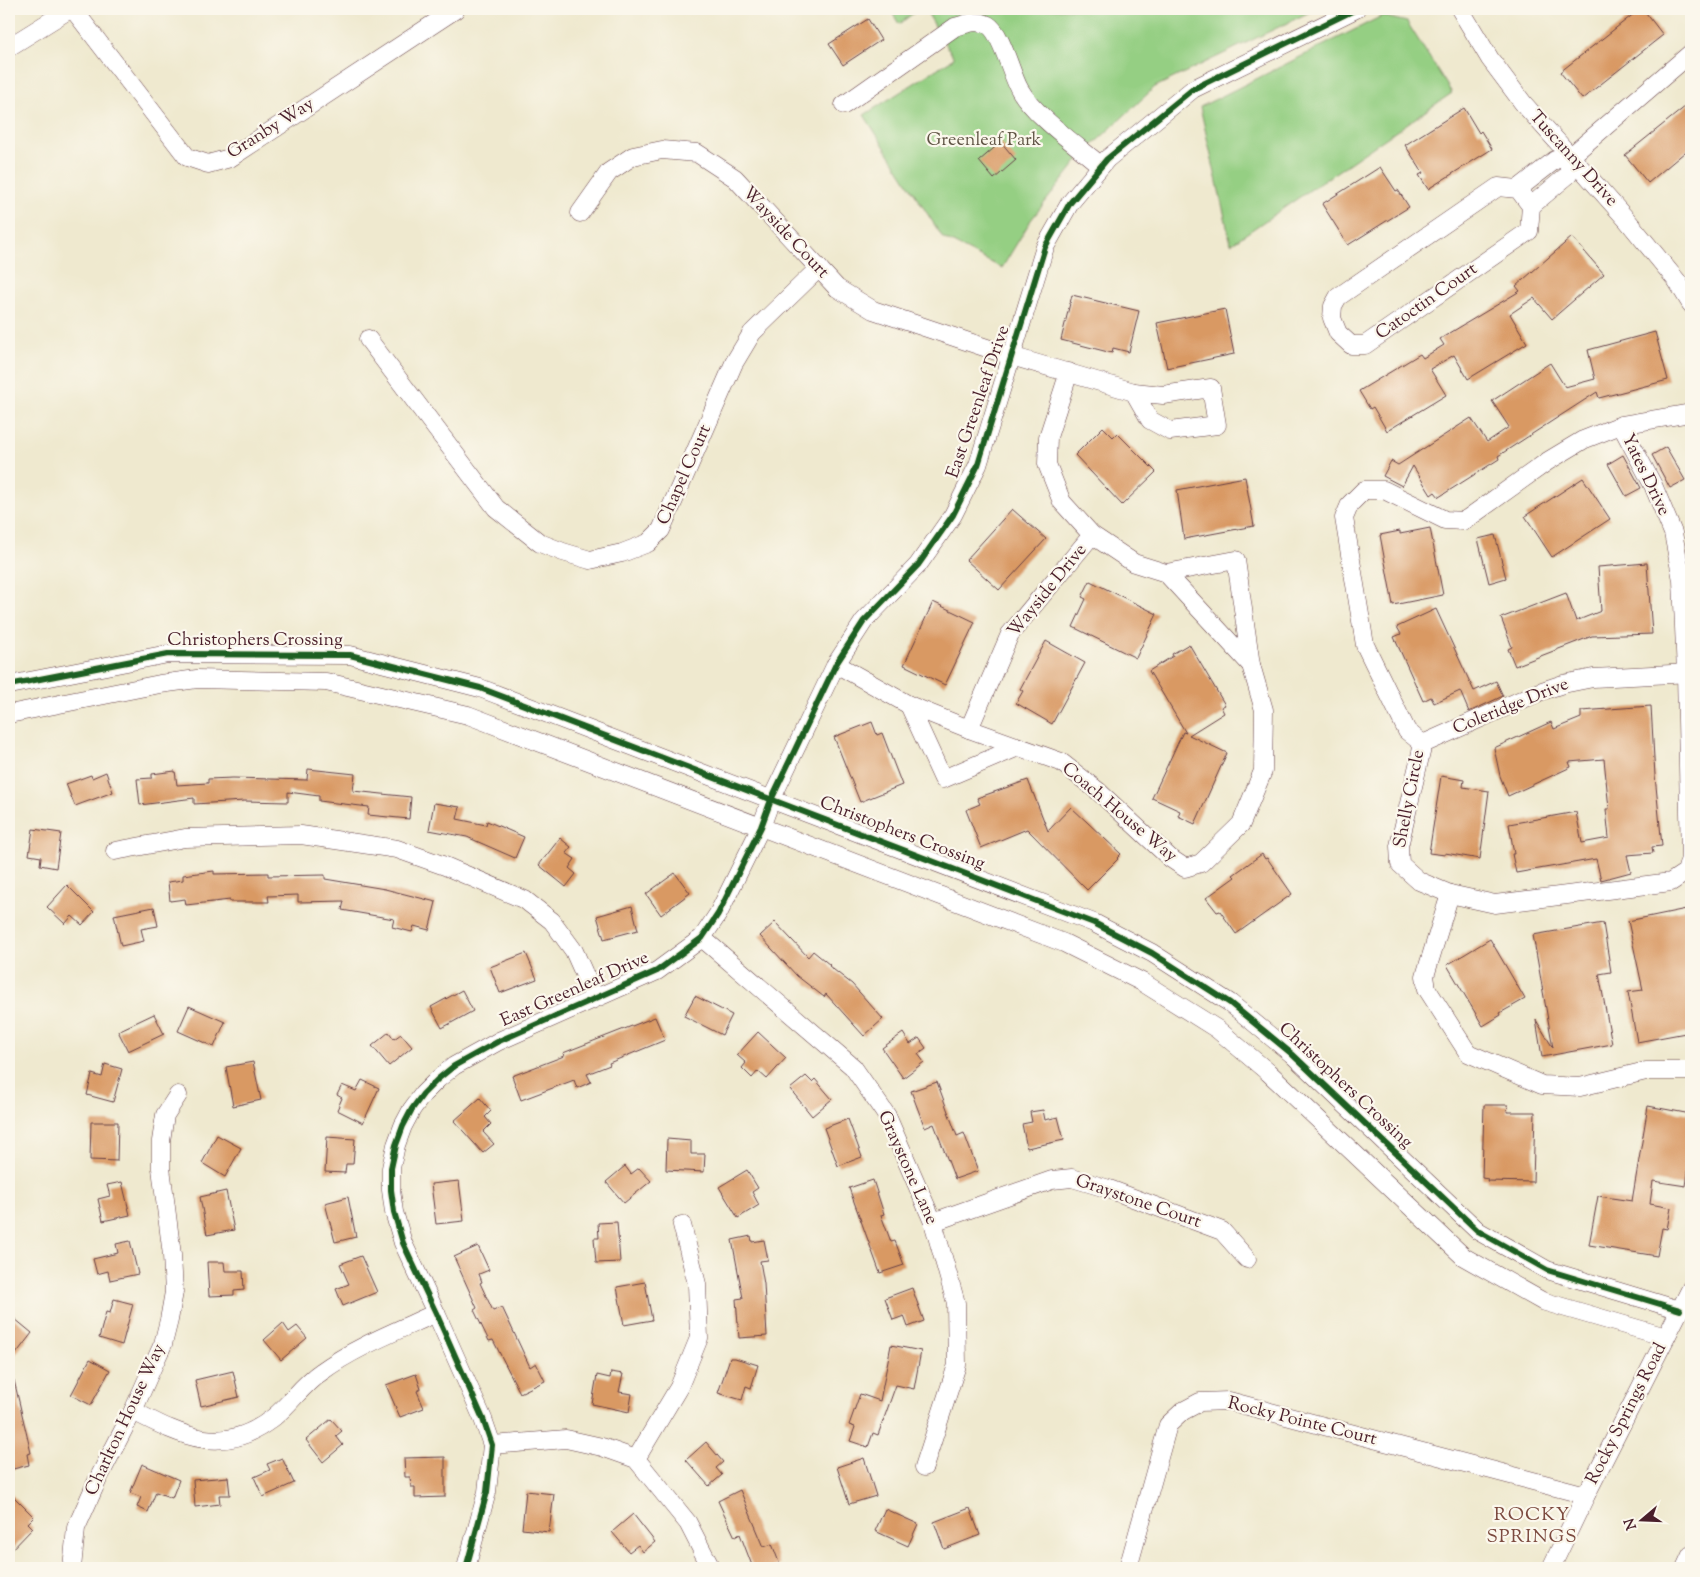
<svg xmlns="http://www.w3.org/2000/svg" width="1700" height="1577" viewBox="0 0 1700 1577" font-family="'Sorts Mill Goudy',serif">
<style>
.green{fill:#95cf83;stroke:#707757}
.building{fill:#d99964}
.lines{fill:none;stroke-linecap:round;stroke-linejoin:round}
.minor-casing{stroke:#633d44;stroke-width:19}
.minor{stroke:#fff;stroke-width:18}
.cycleway-casing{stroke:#fbf7ec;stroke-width:9}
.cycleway{stroke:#1b5e20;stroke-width:6}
.labels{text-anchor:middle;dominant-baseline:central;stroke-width:4.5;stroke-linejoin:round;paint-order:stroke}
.street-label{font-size:18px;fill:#4a1f2b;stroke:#fbf7ec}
.park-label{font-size:18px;fill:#605445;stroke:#fbf7ec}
.neighbourhood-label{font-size:19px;letter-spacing:1px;fill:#7c4a3f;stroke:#fbf7ec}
</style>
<rect width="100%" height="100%" fill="#fbf7ec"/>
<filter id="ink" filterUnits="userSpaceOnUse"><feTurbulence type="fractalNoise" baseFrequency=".02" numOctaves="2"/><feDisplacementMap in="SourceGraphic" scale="10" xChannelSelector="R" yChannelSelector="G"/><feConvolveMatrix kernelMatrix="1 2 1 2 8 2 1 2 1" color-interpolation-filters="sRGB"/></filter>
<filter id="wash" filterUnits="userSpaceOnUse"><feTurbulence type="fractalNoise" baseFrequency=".0096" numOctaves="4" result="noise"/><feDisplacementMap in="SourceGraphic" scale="20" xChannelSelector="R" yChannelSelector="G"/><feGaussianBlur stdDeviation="1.12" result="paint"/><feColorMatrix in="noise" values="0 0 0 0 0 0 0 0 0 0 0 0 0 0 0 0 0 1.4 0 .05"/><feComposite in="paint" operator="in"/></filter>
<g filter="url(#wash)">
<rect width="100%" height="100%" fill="#efe9cf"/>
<g class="green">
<polygon points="890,9 919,9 899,24"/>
<polygon points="925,9 1316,9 1155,87 1084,153 1031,220 1002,268 943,238 864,115 954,58"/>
<polygon points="1382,16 1407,22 1452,93 1231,244 1200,107"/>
</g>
<g id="blocks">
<g class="building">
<polygon points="1640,9 1643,9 1663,35 1582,99 1560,72"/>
<polygon points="868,19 881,40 843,65 829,44"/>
<polygon points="1691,102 1691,147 1648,183 1625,155"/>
<polygon points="1464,108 1479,133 1481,131 1492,149 1428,189 1419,175 1423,173 1405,145"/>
<polygon points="1001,142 1016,160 994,179 979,161"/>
<polygon points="1380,167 1396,191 1398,190 1409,207 1348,245 1322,204"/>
<polygon points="1572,237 1604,274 1552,319 1534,298 1510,314 1527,343 1468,379 1454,355 1430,369 1446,395 1387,431 1373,407 1370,409 1359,391 1420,354 1423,358 1444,345 1440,339 1520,291 1516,286"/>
<polygon points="1072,295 1139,311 1129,352 1113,348 1112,353 1061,340"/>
<polygon points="1225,309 1234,354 1167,368 1157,323"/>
<polygon points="1655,332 1668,380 1599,398 1597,392 1498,456 1499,459 1439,497 1435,492 1431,495 1413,466 1402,486 1383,476 1391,461 1398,465 1471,418 1487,442 1509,427 1492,401 1550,363 1565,387 1595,379 1588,350"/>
<polygon points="1103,427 1113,437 1117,433 1156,472 1122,505 1075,455"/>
<polygon points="1666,447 1685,480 1670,488 1652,455"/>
<polygon points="1623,455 1641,488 1626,496 1608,464"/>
<polygon points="1245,477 1254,526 1184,539 1177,490"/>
<polygon points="1583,478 1610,519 1552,557 1525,516"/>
<polygon points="1012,509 1046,539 999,590 966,560"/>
<polygon points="1430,528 1443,595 1393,605 1380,535 1400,531 1400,534"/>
<polygon points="1495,535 1506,578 1489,583 1478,539"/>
<polygon points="1647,563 1652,634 1592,636 1515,666 1508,649 1512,647 1501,618 1566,593 1576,621 1601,611 1598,567"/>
<polygon points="1090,581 1157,614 1136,658 1073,627 1086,599 1082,597"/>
<polygon points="933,602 975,622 945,685 904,665"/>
<polygon points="1436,609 1474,691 1496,681 1503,696 1469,712 1460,691 1434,703 1431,697 1423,701 1394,637 1401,634 1397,627"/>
<polygon points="1046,641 1085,663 1052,724 1016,703 1023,691 1020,689"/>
<polygon points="1189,644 1225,705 1221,707 1224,713 1189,735 1227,753 1195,824 1178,816 1180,811 1152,798 1183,732 1186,733 1149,671 1173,656 1172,654"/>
<polygon points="1651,706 1655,776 1662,846 1652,847 1653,853 1627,855 1631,872 1601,880 1596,859 1516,873 1512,854 1514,854 1509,824 1576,812 1582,843 1609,838 1606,809 1609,809 1604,759 1569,762 1571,767 1508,796 1500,776 1494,748 1551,722 1554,729 1581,718 1581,711"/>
<polygon points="872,722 877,735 882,733 902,785 860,802 834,737"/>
<polygon points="308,769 355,774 353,791 411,797 409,819 368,815 369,807 319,801 319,796 288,792 288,802 244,801 194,804 194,798 140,805 137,779 152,778 152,774 175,771 177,785 208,783 208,779 233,778 307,780"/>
<polygon points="106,772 113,792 75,806 66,784 91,775 92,778"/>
<polygon points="1441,776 1464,780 1463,787 1489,791 1480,859 1445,853 1445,855 1429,853"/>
<polygon points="1028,780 1048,831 1071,807 1121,854 1117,858 1118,859 1087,890 1027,829 981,848 966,810 980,804 977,798"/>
<polygon points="434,803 460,807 457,819 486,825 487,821 524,837 515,858 467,837 429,830"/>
<polygon points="33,829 61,833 56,868 40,865 41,857 29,855"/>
<polygon points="560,838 571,847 566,853 575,859 569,868 576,874 566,887 539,865"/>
<polygon points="1262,854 1265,859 1267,858 1292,894 1236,934 1220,911 1217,912 1206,898 1235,877 1233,875"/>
<polygon points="214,871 214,874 268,873 268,876 325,875 325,879 385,889 436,902 429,930 414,926 412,932 392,927 394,919 342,910 344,901 298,902 298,895 268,896 269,902 230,902 230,900 186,905 185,899 170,901 168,882 183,880 183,875"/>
<polygon points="675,873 690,893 661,915 646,894"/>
<polygon points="67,885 94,912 82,925 72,916 65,924 47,907"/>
<polygon points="632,906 638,930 604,939 597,916"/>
<polygon points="154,907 158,926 141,929 144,941 121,946 114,915"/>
<polygon points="1691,908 1691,1032 1637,1042 1628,992 1643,990 1628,921"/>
<polygon points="775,922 808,957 813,951 830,965 829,966 852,984 883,1019 864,1036 826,994 824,997 797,976 760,936"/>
<polygon points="1603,923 1611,972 1599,974 1612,1044 1542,1057 1536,1020 1553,1048 1533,935"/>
<polygon points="1490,939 1525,999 1500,1013 1501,1015 1483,1026 1447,965"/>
<polygon points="526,953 537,979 500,993 490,967"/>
<polygon points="462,990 473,1011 442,1028 431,1007"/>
<polygon points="695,996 732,1015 722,1035 684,1016"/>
<polygon points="189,1006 225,1022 214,1047 178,1031"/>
<polygon points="154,1014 164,1034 128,1051 118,1031"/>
<polygon points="655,1017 665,1040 609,1063 610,1065 587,1074 591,1082 577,1088 574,1080 521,1100 512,1076 564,1056 563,1053"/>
<polygon points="389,1032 394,1039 401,1034 412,1047 389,1066 372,1046"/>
<polygon points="758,1032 786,1058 767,1079 758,1071 752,1078 742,1068 746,1063 737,1055"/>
<polygon points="903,1033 910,1044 919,1038 926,1048 918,1054 924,1062 903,1078 882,1048"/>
<polygon points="253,1062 261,1100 233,1106 226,1067"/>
<polygon points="105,1064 122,1069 113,1102 87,1095 92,1074 102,1077"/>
<polygon points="806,1076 812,1082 815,1079 832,1099 812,1116 790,1089"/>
<polygon points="362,1080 379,1088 363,1123 337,1110 342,1098 337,1095 342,1085 356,1091"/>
<polygon points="937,1082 957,1136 964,1133 978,1171 955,1179 934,1124 925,1128 911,1091"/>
<polygon points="480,1098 491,1111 485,1117 491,1124 483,1132 494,1144 483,1153 454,1121"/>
<polygon points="1484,1105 1508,1105 1507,1112 1535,1112 1533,1182 1487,1181 1488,1179 1482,1178"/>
<polygon points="1648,1106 1691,1114 1691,1152 1686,1186 1653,1181 1650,1204 1671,1208 1667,1229 1662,1228 1657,1256 1589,1245 1598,1196 1632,1201"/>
<polygon points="1043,1110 1045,1120 1058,1117 1064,1140 1027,1148 1022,1124 1032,1122 1030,1112"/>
<polygon points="848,1119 862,1157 838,1166 824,1128"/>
<polygon points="91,1122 118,1122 117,1161 90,1160"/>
<polygon points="217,1135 241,1148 225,1177 202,1163"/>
<polygon points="327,1137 355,1139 353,1164 346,1164 345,1173 325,1172"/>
<polygon points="667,1139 691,1141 691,1154 705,1154 704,1172 666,1170"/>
<polygon points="625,1166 631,1174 639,1168 651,1181 624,1203 606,1182"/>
<polygon points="747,1170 758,1188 752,1192 759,1205 738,1218 719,1187"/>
<polygon points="873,1180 884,1214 881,1215 891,1242 895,1241 904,1265 880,1273 849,1188"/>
<polygon points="459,1181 464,1221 436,1224 431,1184"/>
<polygon points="122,1182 130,1215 103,1221 98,1199 110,1196 107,1185"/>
<polygon points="226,1191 234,1230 207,1235 200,1197"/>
<polygon points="348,1197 356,1237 335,1242 325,1203"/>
<polygon points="617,1222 620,1262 596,1263 594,1238 599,1238 598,1223"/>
<polygon points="751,1236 752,1242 764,1240 768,1260 760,1261 764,1284 767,1336 739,1338 736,1299 743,1298 732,1240"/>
<polygon points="130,1241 138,1274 110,1280 108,1271 97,1274 93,1259 118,1253 116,1244"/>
<polygon points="478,1246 489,1270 479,1274 482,1282 480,1283 493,1311 502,1307 530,1367 536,1363 545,1381 520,1393 493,1340 489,1341 474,1310 477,1308 454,1257"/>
<polygon points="361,1256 377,1292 343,1306 336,1289 349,1284 340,1264"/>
<polygon points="207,1262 224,1262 225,1271 243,1271 244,1290 234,1291 234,1295 209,1296"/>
<polygon points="645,1282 652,1320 624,1325 617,1287"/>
<polygon points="912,1288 924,1321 908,1327 904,1316 893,1320 885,1298"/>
<polygon points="114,1299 133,1304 122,1345 99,1338 106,1312 110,1313"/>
<polygon points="9,1314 32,1333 9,1363"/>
<polygon points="283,1323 289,1332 297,1326 307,1338 281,1360 264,1340"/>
<polygon points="891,1345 921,1351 914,1389 896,1385 878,1435 873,1433 868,1447 850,1441 855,1427 849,1425 860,1394 880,1401"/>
<polygon points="730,1358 735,1358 758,1365 751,1388 746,1386 742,1400 718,1393"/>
<polygon points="90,1359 110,1370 91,1405 71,1395"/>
<polygon points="233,1371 239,1397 201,1406 195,1380"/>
<polygon points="611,1372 623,1374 619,1392 632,1394 629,1412 592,1404 597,1375 610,1378"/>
<polygon points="416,1374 421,1389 417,1391 424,1408 400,1417 386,1385"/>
<polygon points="9,1380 14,1380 31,1453 27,1454 29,1465 9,1470"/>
<polygon points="331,1419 342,1431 336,1436 343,1445 323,1462 306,1440"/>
<polygon points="706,1442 723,1462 716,1468 722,1475 709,1486 686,1460"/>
<polygon points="445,1457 445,1497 415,1498 415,1487 411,1487 410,1477 405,1477 404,1458"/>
<polygon points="282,1458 294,1483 263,1497 254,1477 270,1470 267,1464"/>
<polygon points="864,1458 876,1496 849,1504 837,1467"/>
<polygon points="142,1464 179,1480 172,1498 156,1492 148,1512 137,1507 141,1497 130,1493"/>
<polygon points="228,1477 230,1495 219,1495 220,1504 195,1507 193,1480"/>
<polygon points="740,1490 764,1547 772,1544 780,1565 771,1568 753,1568 740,1534 735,1537 718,1501"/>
<polygon points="526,1491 554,1494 549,1532 522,1529"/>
<polygon points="9,1492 34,1517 28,1523 33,1528 9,1553"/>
<polygon points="970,1508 980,1535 944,1549 934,1522"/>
<polygon points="885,1509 918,1524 908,1546 875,1531"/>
<polygon points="633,1514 655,1542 643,1552 638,1545 629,1552 612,1532"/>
</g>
</g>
</g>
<g filter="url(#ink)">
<use href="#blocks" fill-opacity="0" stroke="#633d44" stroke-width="1"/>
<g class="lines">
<g class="minor-casing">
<g id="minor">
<polyline points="73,9 187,157 208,164 230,158 456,9"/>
<polyline points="1460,9 1490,59 1523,103 1627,220 1677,281 1691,304"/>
<polyline points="9,47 70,9"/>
<path d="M844 105 955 27C966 24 977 19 988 25 1002 33 1011 75 1020 90 1034 115 1078 146 1101 166"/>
<polyline points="1518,189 1531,206 1529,231 1365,345 1351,345 1338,333 1332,318 1333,306 1338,297 1498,187 1518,189 1555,160 1571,156 1691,53"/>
<polyline points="1531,206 1568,175 1571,156"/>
<polyline points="580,213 609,172 633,156 662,150 697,153 735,178 837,288 873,310 1011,356 1134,392"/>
<polyline points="368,339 496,508 540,543 563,552 590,560 622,553 648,543 661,530 734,363 752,333 819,268"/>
<polygon points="1211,388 1217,425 1170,431 1150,420 1134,392 1163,395"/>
<polyline points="1621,425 1653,485 1673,533 1682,580 1686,673 1690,858 1686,872 1671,882 1495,904 1450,894 1419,881 1400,864 1399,846 1423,744 1407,731 1365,645 1344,518 1350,504 1364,490 1384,490 1445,520 1464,521 1548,461 1583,440 1621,425 1691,413"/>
<polyline points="1166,573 1236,560 1251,665"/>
<polyline points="836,664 909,705 969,729 1061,762 1098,791 1170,858 1185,868 1201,863 1241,824 1263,771 1264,710 1251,665 1166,573 1134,563 1092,535 1062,502 1047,464 1048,437 1069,372"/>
<polyline points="9,685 168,654 350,655 480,688 1094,923 1152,953 1230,1003 1292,1054 1478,1231 1547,1270 1680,1310"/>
<polyline points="909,705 943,779 1018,747"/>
<polyline points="9,714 160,684 197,679 326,682 468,715 1064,943 1142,982 1217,1029 1268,1072 1464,1257 1542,1301 1666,1337"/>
<polyline points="969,729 1010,634 1092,535"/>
<polyline points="1423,744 1539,692 1563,684 1593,678 1691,673"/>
<polyline points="115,851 185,838 301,835 397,849 445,866 525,900 552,921 574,951 595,998"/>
<polyline points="1450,894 1425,976 1427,989 1468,1053 1542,1085 1580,1087 1646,1071 1691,1071"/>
<polyline points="702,938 853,1067 887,1116 933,1222 956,1303 957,1365 924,1467"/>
<polyline points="933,1222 1052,1180 1072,1178 1109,1189 1222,1231 1247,1259"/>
<path d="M133 1411C182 1436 224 1458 274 1417 291 1403 303 1384 321 1372 355 1347 397 1331 436 1313"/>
<polyline points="492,1445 566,1439 602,1447 636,1459 688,1523 711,1568"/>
<polyline points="636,1459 679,1387 699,1338 697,1284 682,1225"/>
<polyline points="72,1568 76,1528 98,1479 133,1411 153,1366 163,1344 169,1320 174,1292 172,1255 161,1168 161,1141 165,1115 178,1095"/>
<polyline points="466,1568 487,1492 492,1445 483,1419 436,1313 403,1243 394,1212 391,1190 391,1168 396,1145 403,1126 412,1109 423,1094 438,1079 454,1066 499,1041 657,971 702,938 718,914 761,827 771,800 836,664 864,621 918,565 953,515 978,465 1045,247 1070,203 1107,159 1193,89 1356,9"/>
<polyline points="1128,1568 1168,1425 1183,1411 1200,1402 1229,1401 1586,1495"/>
<polyline points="1551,1568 1586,1495 1691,1288"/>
<polyline points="1685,1568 1691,1555"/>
</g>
</g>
<use href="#minor" class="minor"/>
<g class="cycleway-casing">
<g id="cycleway">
<polyline points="9,685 168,654 350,655 480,688 1094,923 1152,953 1230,1003 1292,1054 1478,1231 1547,1270 1680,1310"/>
<polyline points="466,1568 487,1492 492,1445 483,1419 436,1313 403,1243 394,1212 391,1190 391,1168 396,1145 403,1126 412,1109 423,1094 438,1079 454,1066 499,1041 657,971 702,938 718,914 761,827 771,800 836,664 864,621 918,565 953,515 978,465 1045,247 1070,203 1107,159 1193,89 1356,9"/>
</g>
</g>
<use href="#cycleway" class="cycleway"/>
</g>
</g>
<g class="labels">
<g class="street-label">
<text transform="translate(271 129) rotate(-32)">Granby Way</text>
<text transform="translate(1573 159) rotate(48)">Tuscanny Drive</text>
<text transform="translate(785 233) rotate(47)">Wayside Court</text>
<text transform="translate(1427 302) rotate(-35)">Catoctin Court</text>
<text transform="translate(979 402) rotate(-71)">East Greenleaf Drive</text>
<text transform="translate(685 475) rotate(-66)">Chapel Court</text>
<text transform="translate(1645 475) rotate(64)">Yates Drive</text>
<text transform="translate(1048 591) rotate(-51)">Wayside Drive</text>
<text x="255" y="641">Christophers Crossing</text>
<text transform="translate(1511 707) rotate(-22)">Coleridge Drive</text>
<text transform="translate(1410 799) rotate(-79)">Shelly Circle</text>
<text transform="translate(1119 813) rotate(40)">Coach House Way</text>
<text transform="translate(902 834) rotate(21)">Christophers Crossing</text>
<text transform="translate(575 990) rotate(-24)">East Greenleaf Drive</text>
<text transform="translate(1345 1086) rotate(43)">Christophers Crossing</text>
<text transform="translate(907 1168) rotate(66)">Graystone Lane</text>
<text transform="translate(1138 1202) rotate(19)">Graystone Court</text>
<text transform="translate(1627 1414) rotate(-63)">Rocky Springs Road</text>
<text transform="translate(126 1420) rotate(-65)">Charlton House Way</text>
<text transform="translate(1302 1422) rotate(14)">Rocky Pointe Court</text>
</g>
<g class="park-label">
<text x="984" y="141">Greenleaf Park</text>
</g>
<g class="neighbourhood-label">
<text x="1532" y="1515">ROCKY<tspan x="1532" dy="22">SPRINGS</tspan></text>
</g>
</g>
<rect width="1700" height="1577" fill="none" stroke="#fbf7ec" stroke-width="30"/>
<g transform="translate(1642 1520) rotate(251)" stroke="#fbf7ec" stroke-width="4" paint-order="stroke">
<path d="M0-4L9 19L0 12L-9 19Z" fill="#4a1f2b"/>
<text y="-8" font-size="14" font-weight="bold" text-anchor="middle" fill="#4a1f2b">N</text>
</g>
</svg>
